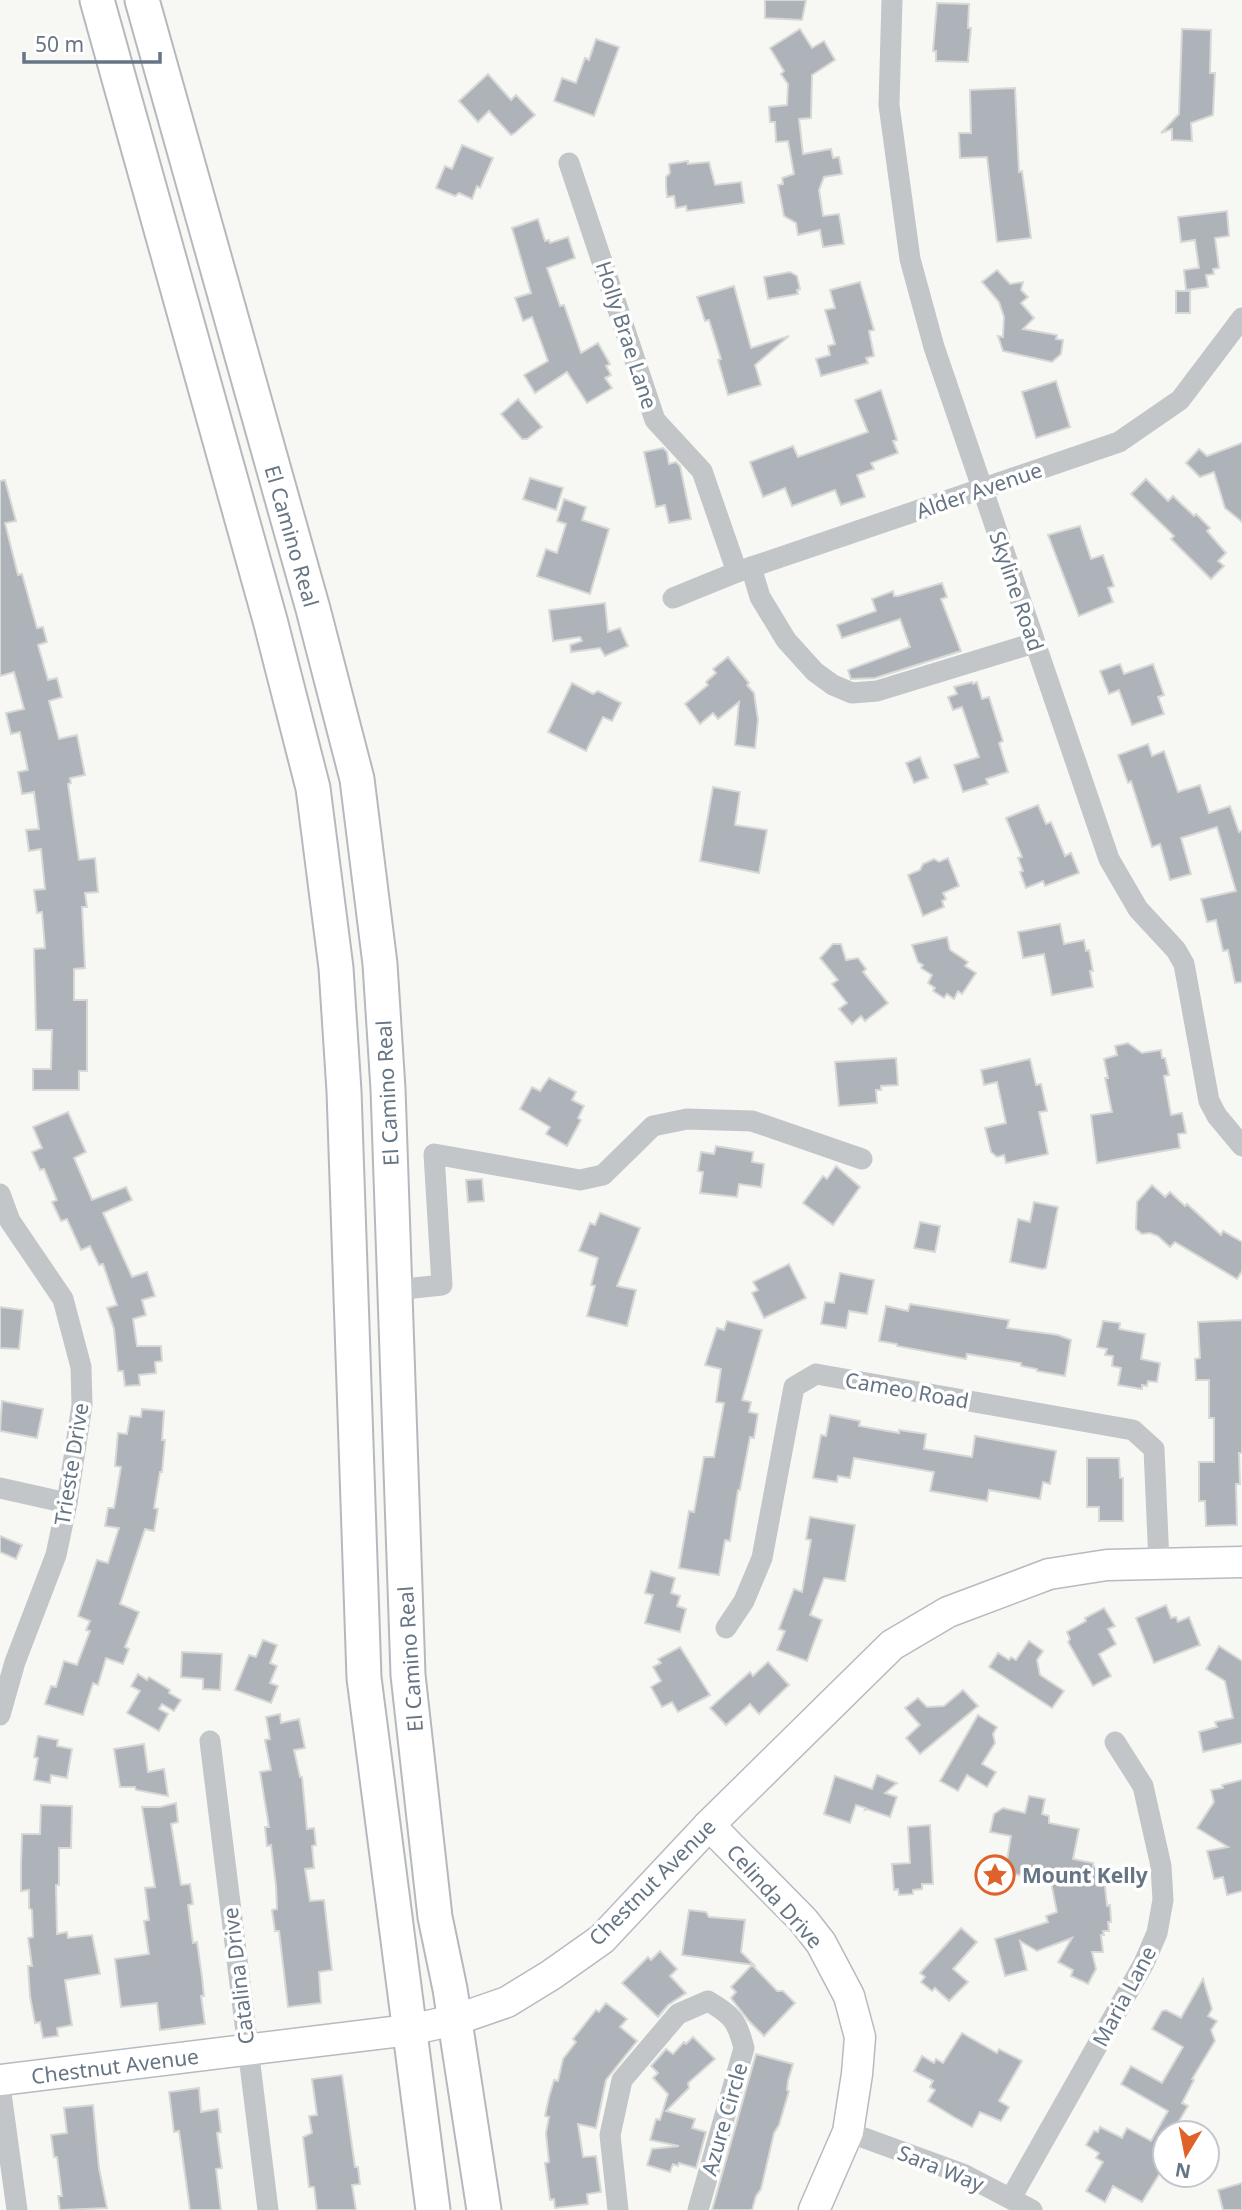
<svg xmlns="http://www.w3.org/2000/svg" width="1242" height="2210" viewBox="0 0 1242 2210" font-family="'Noto Sans',sans-serif">
<style>
.building{fill:#adb3b9;stroke:#d8d8d6;stroke-width:2}
.lines{fill:none;stroke-linecap:round;stroke-linejoin:round}
.secondary-casing{stroke:#b6bbc0;stroke-width:33}
.primary-casing{stroke:#b5b9bd;stroke-width:37}
.street{stroke:#c2c6c9;stroke-width:21}
.secondary{stroke:#fff;stroke-width:30}
.primary{stroke:#fff;stroke-width:33}
.labels{text-anchor:middle;dominant-baseline:central;stroke-width:7;stroke-linejoin:round;paint-order:stroke}
.street-label{font-size:21px;fill:#667584;stroke:#fff}
.poi-label{font-size:21px;font-weight:bold;fill:#667584;stroke:#fff;text-anchor:start}
</style>
<rect width="100%" height="100%" fill="#f7f7f4"/>
<g class="building">
<polygon points="765,0 806,0 802,20 765,18"/>
<polygon points="937,3 969,4 968,28 971,28 968,62 936,61 936,51 933,51"/>
<polygon points="800,29 812,48 824,41 835,60 812,75 811,118 799,119 803,154 831,149 833,158 839,157 842,174 824,177 819,190 823,216 839,214 844,244 823,247 820,230 798,235 796,223 784,216 778,185 783,184 782,178 794,174 788,141 776,142 775,122 770,122 769,107 787,105 788,84 781,74 784,71 770,48"/>
<polygon points="1182,29 1211,30 1210,73 1215,73 1213,115 1191,123 1192,141 1172,140 1172,129 1161,133 1179,114"/>
<polygon points="596,39 619,47 594,116 554,101 562,78 576,83 585,58 589,60"/>
<polygon points="488,74 511,100 516,95 535,115 515,133 511,135 489,111 478,122 459,101"/>
<polygon points="1015,88 1019,172 1022,171 1031,238 997,242 987,157 960,158 959,133 971,133 970,90"/>
<polygon points="462,145 493,158 480,188 477,186 472,199 459,193 455,196 436,188 445,166 452,169"/>
<polygon points="688,161 688,164 709,162 715,185 741,182 744,203 687,211 686,206 676,208 674,196 667,197 666,186 666,177 670,173 669,164"/>
<polygon points="1227,211 1229,236 1215,238 1219,268 1213,269 1214,274 1206,275 1208,287 1186,290 1184,270 1199,268 1195,240 1181,242 1178,217"/>
<polygon points="538,219 545,241 549,240 550,243 568,237 575,258 547,268 560,306 564,305 581,353 598,343 610,364 606,366 611,375 605,378 612,388 587,403 567,372 535,393 524,375 548,361 532,317 523,321 515,298 531,293 512,228"/>
<polygon points="997,270 1010,284 1023,282 1021,290 1028,297 1021,303 1034,318 1023,329 1057,335 1056,339 1063,340 1061,354 1052,362 1003,351 998,336 1003,337 1004,317 999,302 982,282"/>
<polygon points="790,272 797,276 800,289 797,290 798,294 768,299 764,277"/>
<polygon points="860,282 874,330 869,331 874,356 866,358 868,363 821,376 816,359 830,355 828,346 835,344 825,310 835,308 830,290"/>
<polygon points="734,286 751,348 789,336 755,365 761,385 728,395 718,360 721,359 709,320 705,321 697,297"/>
<rect x="1176" y="291" width="14" height="22"/>
<polygon points="1056,381 1070,427 1036,438 1022,392"/>
<polygon points="881,390 897,440 893,441 898,453 871,463 874,469 857,475 865,497 841,505 835,490 792,506 785,488 763,497 750,462 793,446 798,457 868,432 855,400"/>
<polygon points="518,399 542,427 527,439 522,439 501,414"/>
<polygon points="1242,443 1242,522 1225,508 1214,472 1200,477 1186,463 1199,449 1207,456"/>
<polygon points="663,448 667,452 669,464 676,462 680,466 691,519 669,523 665,505 656,507 644,452"/>
<polygon points="530,478 563,488 556,510 523,499"/>
<polygon points="1146,479 1168,501 1173,496 1194,516 1196,514 1210,528 1207,531 1226,553 1218,561 1224,566 1211,579 1171,539 1174,536 1131,494"/>
<polygon points="5,480 16,521 5,523 18,575 22,574 37,628 43,627 47,642 38,645 48,680 57,678 62,697 49,701 59,739 77,735 85,775 70,778 71,783 68,784 79,860 95,858 98,892 85,893 87,907 82,907 85,968 74,969 74,1000 87,1000 87,1071 79,1071 79,1090 33,1090 33,1069 51,1069 52,1030 36,1030 34,949 45,948 42,912 37,913 34,890 45,889 41,849 29,851 26,830 39,829 34,792 22,794 18,772 28,770 20,732 11,734 6,713 24,709 14,672 0,676 0,481"/>
<polygon points="564,499 586,507 582,520 609,529 590,594 537,576 546,549 557,553 566,524 557,521"/>
<polygon points="1080,526 1091,559 1103,555 1114,586 1108,588 1113,602 1079,616 1048,535"/>
<polygon points="942,583 947,597 941,599 961,651 875,678 851,679 848,670 910,647 900,619 842,638 837,625 876,611 872,599 893,591 894,596 898,596"/>
<polygon points="605,603 608,632 620,628 628,646 605,656 600,648 571,652 570,645 582,641 580,637 553,641 549,610"/>
<polygon points="728,657 749,683 747,685 754,693 758,720 755,748 735,745 739,702 718,719 713,713 700,724 685,704 708,685 706,682 716,673 713,669"/>
<polygon points="1120,664 1124,674 1153,664 1164,695 1158,697 1164,714 1132,725 1119,690 1109,694 1100,671"/>
<polygon points="972,682 973,684 977,682 982,699 989,697 1003,741 999,743 1008,772 986,779 988,784 963,792 954,765 979,757 962,707 953,710 948,697 957,694 954,687"/>
<polygon points="572,683 593,694 598,691 621,703 612,721 603,717 586,751 548,732"/>
<polygon points="1148,744 1152,756 1164,751 1178,792 1200,785 1209,813 1230,806 1239,832 1242,831 1242,982 1235,983 1228,950 1223,951 1216,920 1207,922 1201,899 1236,891 1217,827 1181,838 1191,874 1170,880 1160,844 1152,847 1131,781 1128,783 1118,755"/>
<polygon points="920,757 928,778 914,783 906,763"/>
<polygon points="713,787 740,792 735,825 767,830 759,873 700,861"/>
<polygon points="1038,805 1046,824 1051,822 1065,856 1071,853 1079,873 1045,886 1043,881 1026,888 1020,872 1023,871 1018,858 1022,857 1006,818"/>
<polygon points="948,858 959,886 943,893 946,899 942,901 944,907 923,916 908,875 920,870 923,864 934,859 939,862"/>
<polygon points="1060,924 1064,944 1084,940 1086,951 1089,950 1093,971 1090,971 1093,987 1052,995 1044,954 1023,958 1018,932"/>
<polygon points="947,937 950,950 968,962 965,966 976,973 962,994 958,991 954,999 947,994 944,998 933,991 935,988 928,983 932,975 921,968 923,965 918,962 912,945"/>
<polygon points="833,944 841,944 846,960 858,958 866,969 863,972 888,1003 865,1021 861,1016 852,1024 839,1009 847,1003 832,984 838,980 820,958"/>
<polygon points="1128,1043 1142,1053 1161,1050 1162,1058 1165,1058 1169,1075 1164,1076 1171,1115 1182,1113 1186,1133 1178,1134 1180,1148 1097,1163 1091,1115 1112,1112 1105,1078 1108,1078 1104,1059 1117,1055 1115,1046"/>
<polygon points="896,1058 898,1085 881,1086 881,1090 876,1090 877,1103 839,1106 835,1062"/>
<polygon points="1030,1059 1036,1085 1041,1084 1047,1111 1039,1112 1048,1154 1006,1163 1004,1155 997,1157 991,1152 985,1128 1006,1123 997,1082 984,1085 981,1070"/>
<polygon points="549,1078 576,1092 572,1100 584,1106 578,1118 581,1120 567,1146 546,1134 550,1127 520,1109 532,1087 540,1091"/>
<polygon points="68,1112 86,1152 74,1158 92,1200 126,1187 132,1200 103,1213 132,1277 147,1272 155,1296 142,1300 146,1315 133,1319 137,1346 161,1346 162,1361 155,1362 156,1373 139,1375 140,1385 125,1386 123,1371 118,1371 114,1329 107,1308 117,1305 103,1264 99,1265 90,1246 81,1250 67,1219 61,1221 52,1202 57,1200 44,1169 40,1170 32,1152 42,1148 33,1127"/>
<polygon points="716,1146 753,1152 752,1162 764,1164 761,1187 739,1184 737,1197 700,1193 703,1172 698,1171 701,1152 714,1154"/>
<polygon points="836,1166 860,1187 833,1225 803,1203 823,1176 827,1179"/>
<polygon points="482,1179 484,1201 468,1202 466,1180"/>
<polygon points="1152,1185 1165,1197 1170,1192 1185,1206 1187,1204 1221,1235 1223,1231 1242,1242 1242,1271 1237,1279 1175,1242 1170,1247 1158,1236 1150,1233 1142,1234 1136,1229 1137,1202"/>
<polygon points="1034,1202 1058,1207 1046,1268 1042,1269 1010,1262 1018,1219 1030,1222"/>
<polygon points="600,1213 640,1228 617,1286 636,1290 627,1326 587,1316 595,1286 591,1285 598,1258 579,1251 590,1223 595,1225"/>
<polygon points="920,1222 940,1226 935,1252 914,1248"/>
<polygon points="789,1264 806,1298 764,1318 752,1293 758,1290 753,1282"/>
<polygon points="840,1273 874,1280 867,1314 849,1311 846,1328 821,1324 825,1302 834,1303"/>
<polygon points="910,1304 1009,1320 1007,1328 1058,1335 1071,1340 1065,1376 1037,1371 1037,1369 1021,1366 1021,1363 967,1354 966,1359 897,1346 897,1344 879,1341 886,1306 908,1311"/>
<polygon points="0,1307 23,1310 19,1349 0,1348"/>
<polygon points="1242,1320 1242,1453 1239,1453 1240,1484 1236,1484 1237,1525 1206,1526 1205,1501 1199,1501 1199,1462 1214,1462 1214,1418 1209,1418 1209,1380 1196,1380 1195,1359 1200,1358 1198,1322"/>
<polygon points="727,1321 762,1330 742,1400 751,1402 749,1412 758,1414 754,1438 750,1437 740,1490 738,1490 730,1541 725,1540 719,1575 679,1568 689,1511 694,1512 704,1457 714,1457 724,1403 716,1402 721,1369 705,1365 717,1328 724,1330"/>
<polygon points="1103,1321 1120,1323 1119,1329 1145,1334 1141,1359 1160,1363 1157,1382 1148,1381 1147,1386 1142,1385 1142,1389 1118,1385 1121,1368 1112,1366 1113,1356 1105,1355 1107,1349 1097,1347"/>
<polygon points="2,1401 43,1409 37,1438 0,1431"/>
<polygon points="142,1409 164,1411 162,1440 165,1440 162,1472 160,1472 154,1508 158,1509 154,1531 145,1529 120,1604 139,1612 125,1647 129,1649 123,1664 106,1658 98,1685 93,1683 83,1715 45,1704 51,1686 56,1687 64,1661 77,1665 90,1631 86,1630 90,1621 78,1616 97,1560 108,1563 119,1528 105,1526 108,1508 114,1508 121,1467 115,1466 118,1433 127,1434 130,1416 141,1417"/>
<polygon points="830,1415 860,1421 859,1426 899,1433 899,1430 926,1434 924,1449 972,1457 975,1436 1056,1451 1050,1484 1043,1482 1040,1499 989,1490 987,1501 930,1491 934,1472 854,1458 850,1478 838,1476 837,1482 813,1478 821,1435 826,1436"/>
<polygon points="1087,1458 1119,1458 1120,1478 1123,1478 1123,1521 1099,1521 1099,1507 1087,1507"/>
<polygon points="810,1517 855,1525 845,1581 824,1578 810,1615 822,1620 807,1661 777,1650 785,1631 779,1629 794,1589 802,1592 811,1540 806,1539"/>
<polygon points="0,1536 22,1545 16,1559 0,1552"/>
<polygon points="651,1571 675,1578 671,1593 680,1596 677,1606 686,1609 680,1632 645,1623 653,1595 645,1593"/>
<polygon points="1166,1605 1171,1618 1176,1617 1178,1622 1189,1617 1200,1645 1154,1663 1136,1618"/>
<polygon points="1104,1608 1115,1626 1108,1629 1116,1644 1099,1654 1111,1676 1093,1686 1068,1642 1070,1639 1067,1632 1086,1621 1085,1618"/>
<polygon points="263,1640 277,1645 270,1663 277,1666 270,1683 278,1686 271,1703 235,1690 249,1655 256,1657"/>
<polygon points="1029,1641 1043,1651 1037,1660 1040,1675 1064,1691 1052,1708 989,1667 998,1653 1009,1660 1011,1657 1016,1660"/>
<polygon points="1219,1646 1242,1661 1242,1743 1203,1752 1199,1732 1217,1727 1215,1722 1233,1718 1225,1681 1206,1669"/>
<polygon points="680,1647 710,1695 678,1712 672,1702 662,1707 651,1687 661,1681 653,1667 661,1663 658,1659"/>
<polygon points="182,1652 222,1654 220,1690 203,1689 203,1679 181,1677"/>
<polygon points="768,1662 789,1685 759,1714 750,1704 726,1725 710,1708 750,1672 753,1676"/>
<polygon points="138,1674 147,1680 149,1677 170,1690 169,1693 181,1700 174,1711 162,1704 159,1709 168,1714 159,1731 127,1713 140,1691 131,1686"/>
<polygon points="963,1690 978,1706 920,1754 906,1738 920,1725 905,1708 918,1698 927,1707 944,1706"/>
<polygon points="280,1714 281,1723 299,1719 305,1748 294,1750 300,1777 302,1777 307,1829 314,1828 316,1845 312,1846 314,1868 305,1869 310,1901 324,1900 332,1970 319,1972 321,2003 288,2007 279,1931 275,1931 272,1910 277,1909 276,1886 271,1845 267,1846 265,1827 269,1827 260,1772 271,1770 265,1740 270,1739 266,1717"/>
<polygon points="978,1715 997,1727 993,1734 995,1743 982,1764 996,1772 987,1787 967,1775 958,1791 940,1781"/>
<polygon points="38,1736 58,1740 57,1746 72,1749 67,1778 51,1775 50,1783 34,1780 38,1758 34,1757"/>
<polygon points="144,1744 148,1772 164,1769 168,1796 136,1790 135,1787 120,1787 114,1749"/>
<polygon points="877,1775 897,1783 885,1793 897,1797 890,1817 867,1809 865,1810 866,1808 856,1805 850,1823 824,1814 835,1776 872,1789"/>
<polygon points="1242,1780 1242,1891 1227,1895 1223,1877 1214,1879 1207,1851 1228,1847 1197,1828 1214,1802 1211,1790 1223,1788 1222,1785"/>
<polygon points="1029,1796 1045,1799 1042,1814 1049,1816 1049,1823 1079,1829 1073,1859 1093,1863 1093,1867 1103,1866 1107,1906 1110,1905 1111,1922 1108,1922 1109,1931 1103,1931 1104,1935 1101,1935 1103,1952 1092,1952 1096,1969 1088,1984 1071,1976 1073,1970 1058,1962 1072,1938 1037,1951 1020,1941 1027,1970 1005,1976 995,1939 1048,1922 1046,1916 1057,1912 1051,1882 1005,1872 1011,1836 990,1832 994,1814 1003,1808 1025,1813"/>
<polygon points="176,1803 178,1822 171,1824 181,1885 190,1884 193,1904 188,1905 193,1943 197,1942 202,1977 204,1996 201,1996 205,2024 160,2030 157,2003 121,2007 115,1959 149,1954 144,1921 149,1920 145,1888 155,1887 142,1807 160,1807"/>
<polygon points="41,1805 72,1806 71,1848 59,1848 59,1885 56,1885 57,1934 67,1932 68,1938 92,1935 100,1974 65,1980 72,2025 57,2028 58,2036 43,2038 40,2022 35,2023 30,1996 28,1966 32,1966 28,1938 33,1937 32,1910 29,1908 29,1890 21,1891 21,1865 22,1834 40,1834"/>
<polygon points="930,1825 933,1884 922,1884 922,1889 913,1890 913,1894 899,1895 898,1889 894,1890 892,1864 910,1863 908,1827"/>
<polygon points="689,1910 706,1912 709,1917 745,1920 741,1952 754,1965 682,1955"/>
<polygon points="961,1928 977,1942 953,1969 968,1982 949,2001 935,1988 932,1991 921,1982 925,1977 920,1973"/>
<polygon points="660,1951 677,1969 670,1976 686,1993 668,2005 658,2017 622,1983 648,1957 651,1960"/>
<polygon points="752,1965 777,1991 783,1991 795,2003 764,2036 749,2021 731,1998 736,1992 731,1987"/>
<polygon points="1203,1979 1212,2009 1208,2016 1217,2021 1211,2030 1215,2041 1192,2079 1194,2080 1182,2103 1188,2106 1172,2133 1165,2133 1165,2176 1160,2173 1142,2202 1113,2186 1105,2202 1086,2191 1103,2162 1096,2158 1099,2153 1086,2145 1094,2131 1098,2132 1100,2127 1122,2138 1127,2128 1151,2141 1168,2111 1121,2084 1131,2066 1162,2083 1183,2047 1152,2029 1162,2011 1166,2010 1181,2018"/>
<polygon points="606,2003 627,2019 620,2027 637,2041 606,2080 596,2128 578,2124 583,2157 596,2156 601,2192 587,2194 588,2204 555,2208 554,2199 550,2200 545,2163 549,2162 546,2133 549,2117 545,2116 549,2097 554,2080 558,2081 563,2059 576,2042 573,2039 596,2010 599,2012"/>
<polygon points="962,2033 997,2053 999,2049 1022,2061 999,2101 1009,2107 1001,2121 980,2112 972,2127 954,2117 928,2101 935,2090 930,2087 933,2081 914,2071 922,2056 934,2063 936,2059 943,2063"/>
<polygon points="693,2037 715,2059 688,2083 689,2088 666,2111 695,2119 692,2128 706,2132 696,2168 679,2163 678,2166 673,2164 670,2172 647,2165 652,2149 679,2146 650,2140 656,2119 660,2120 668,2094 653,2078 658,2073 651,2066 666,2049 673,2054 684,2042 686,2044"/>
<polygon points="756,2054 793,2064 788,2081 787,2090 789,2091 779,2125 774,2133 761,2189 756,2196 752,2210 712,2210"/>
<polygon points="342,2075 355,2167 358,2167 360,2184 352,2185 356,2210 317,2210 314,2187 309,2187 303,2137 312,2133 309,2116 317,2115 312,2079"/>
<polygon points="199,2088 201,2112 218,2109 221,2132 217,2133 222,2168 216,2169 221,2210 190,2210 179,2131 174,2132 169,2092"/>
<polygon points="93,2105 99,2168 107,2208 60,2210 58,2196 62,2196 57,2157 54,2157 51,2135 67,2133 64,2108"/>
<polygon points="1242,2183 1242,2210 1223,2210 1218,2190"/>
</g>
<g class="lines">
<g class="secondary-casing">
<g id="secondary">
<polyline points="709,1825 803,1920 821,1943 849,1996 860,2037 857,2074 848,2132 814,2210"/>
<polyline points="0,2080 409,2030 455,2020 507,2002 551,1975 602,1939 709,1825 892,1645 948,1612 1049,1574 1107,1565 1242,1562"/>
</g>
</g>
<g class="primary-casing">
<g id="primary">
<polyline points="97,0 270,620 313,788 336,968 344,1091 364,1678 433,2210"/>
<polyline points="142,0 313,609 357,779 380,964 388,1089 408,1675 435,1917 450,1989 484,2210"/>
</g>
</g>
<g class="street">
<polyline points="892,0 889,105 910,259 934,347 1109,859 1138,909 1176,950 1184,964 1209,1101 1217,1116 1242,1146"/>
<polyline points="569,163 655,420 702,471 737,572"/>
<polyline points="751,567 760,597 786,640 815,672 833,685 852,693 877,691 1034,643"/>
<polyline points="673,598 737,572 1119,442 1180,400 1242,318"/>
<polyline points="0,1194 10,1221 63,1299 81,1367 82,1405 67,1503 56,1555 15,1662 0,1715"/>
<polyline points="395,1290 442,1285 434,1154 580,1180 603,1175 653,1126 687,1119 752,1121 862,1159"/>
<polyline points="0,1488 67,1503"/>
<polyline points="726,1628 744,1601 762,1558 794,1387 816,1374 1133,1430 1154,1449 1159,1563"/>
<polyline points="210,1741 268,2210"/>
<polyline points="0,2086 17,2210"/>
<polyline points="848,2132 963,2174 1032,2210"/>
<polyline points="1011,2198 1144,1963 1157,1933 1163,1900 1161,1866 1143,1786 1115,1742"/>
<path d="M618 2210 610 2135 622 2080 678 2014 708 2001C732 2015 737 2020 744 2048L698 2210"/>
</g>
<use href="#secondary" class="secondary"/>
<use href="#primary" class="primary"/>
</g>
<defs>
<g id="sight-ring" transform="scale(2.0125)"><circle r="9.5" fill="#fff" stroke="#e0622b" stroke-width="1.5"/><path d="M0-6L1.8-2.2L6-1.7L2.9 1.2L3.7 5.4L0 3.3L-3.7 5.4L-2.9 1.2L-6-1.7L-1.8-2.2Z" fill="#e0622b"/></g>
</defs>
<g fill-rule="evenodd">
<use href="#sight-ring" x="995" y="1875"/>
</g>
<g class="labels">
<g class="street-label">
<text transform="translate(627 335) rotate(72)">Holly Brae Lane</text>
<text transform="translate(979 490) rotate(-19)">Alder Avenue</text>
<text transform="translate(292 536) rotate(74)">El Camino Real</text>
<text transform="translate(1017 591) rotate(71)">Skyline Road</text>
<text transform="translate(387 1093) rotate(-93)">El Camino Real</text>
<text transform="translate(907 1390) rotate(10)">Cameo Road</text>
<text transform="translate(71 1464) rotate(-81)">Trieste Drive</text>
<text transform="translate(410 1659) rotate(-94)">El Camino Real</text>
<text transform="translate(652 1882) rotate(-45)">Chestnut Avenue</text>
<text transform="translate(775 1896) rotate(48)">Celinda Drive</text>
<text transform="translate(238 1976) rotate(-97)">Catalina Drive</text>
<text transform="translate(1124 1996) rotate(-62)">Maria Lane</text>
<text transform="translate(115 2066) rotate(-7)">Chestnut Avenue</text>
<text transform="translate(724 2119) rotate(-74)">Azure Circle</text>
<text transform="translate(941 2168) rotate(22)">Sara Way</text>
</g>
<g class="poi-label">
<text x="1022" y="1875">Mount Kelly</text>
</g>
</g>
<g transform="translate(1186 2154) rotate(190)"><circle r="33" fill="#ffffff" stroke="#c2c8ce" stroke-width="2"/>
<path d="M0-5L12 26L0 18L-12 26Z" fill="#e0622b"/>
<text y="-10" font-size="19" font-weight="bold" text-anchor="middle" fill="#667584">N</text>
</g>
<path d="M24 52v10h136v-10" fill="none" stroke="#667584" stroke-width="3.5"/>
<text x="35" y="52" font-size="21" fill="#667584" stroke="#ffffff" stroke-width="5" paint-order="stroke">50 m</text>
</svg>
